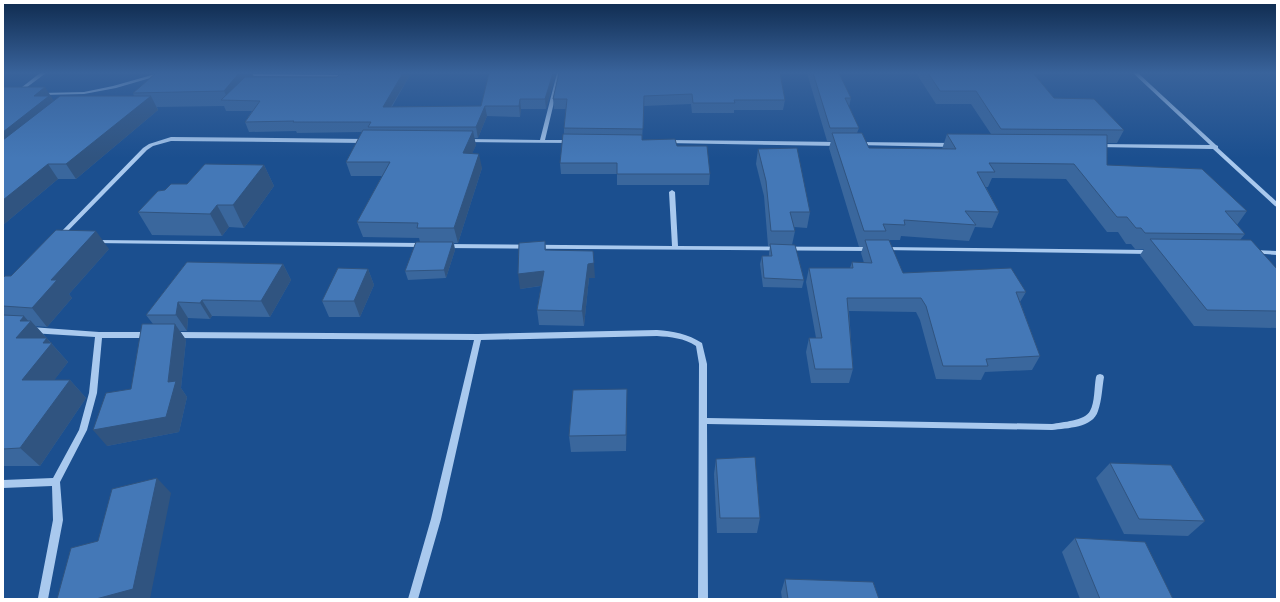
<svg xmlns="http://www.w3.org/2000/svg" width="1280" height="602" viewBox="0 0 1280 602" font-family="Commissioner,sans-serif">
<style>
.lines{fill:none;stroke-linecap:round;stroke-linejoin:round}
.minor{fill:#a9c9ee;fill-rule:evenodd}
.wall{fill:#3a679d}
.shaded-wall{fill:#305480}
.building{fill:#4478b7;stroke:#305480}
</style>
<rect width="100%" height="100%" fill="#1b4f8f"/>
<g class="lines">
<g class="minor">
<polygon points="40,73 46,73 3,105 3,102"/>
<polygon points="159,73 164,74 116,88 84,94 41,95 39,94 41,93 84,92 113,86"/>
<polygon points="557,73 561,73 545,140 572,140 574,141 574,143 464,142 463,141 466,139 540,140"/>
<polygon points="1133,73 1138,73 1216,145 1218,146 1218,148 1277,202 1277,207 1275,206 1213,149 1096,147 1095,146 1098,144 1210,145"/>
<polygon points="243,74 348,75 350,76 348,77 245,76 243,75"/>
<polygon points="171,137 366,139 369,141 366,143 171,141 153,146 147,150 61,238 57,238 56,237 57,236 143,148 149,144"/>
<polygon points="668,140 840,142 843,144 840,146 666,143 666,141"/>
<polygon points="858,142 952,143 955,145 952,147 856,145 856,143"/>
<polygon points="672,190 675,192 678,246 870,247 873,249 870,251 445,248 442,246 445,244 672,246 669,192"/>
<polygon points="95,240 422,243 425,245 422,247 93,243 92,242"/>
<polygon points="885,247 1150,250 1153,252 1150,254 883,250 882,249 883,248"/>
<polygon points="1253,250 1277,251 1277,255 1251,253 1250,252 1251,251"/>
<polygon points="31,327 99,332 148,332 151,333 152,335 151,337 148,338 102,338 97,393 87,430 60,482 63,520 48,599 38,599 38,598 53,520 52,486 3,488 3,480 53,478 79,430 89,393 95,337 31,333 28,332 27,330 28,328"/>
<path d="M657 330C673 331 688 334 702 343L707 364V418L1052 424C1062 422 1085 421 1090 411 1095 402 1094 388 1096 377L1097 375 1100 374 1103 375 1104 377C1102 388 1102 400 1098 411 1093 428 1067 428 1052 430L707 424 708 599H698L699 364 696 346C684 338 671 337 657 336L481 340 441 519 418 599H408L431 519 474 340 175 338 172 337 171 335 172 333 175 332 478 334Z"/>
</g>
</g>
<g class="wall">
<polygon points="156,73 252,73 254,77 337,77 350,74 350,73 411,73 392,107 481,106 489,73 556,73 546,109 521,109 520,117 487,116 478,138 474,138 476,145 472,153 482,168 458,243 454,243 455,250 446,278 408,280 405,271 420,242 419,238 363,237 357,222 382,176 351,176 346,162 362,132 297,133 296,131 249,132 245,122 252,111 226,111 224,106 157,107 158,110 76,179 58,179 3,225 3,87 54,101 134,96 133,93"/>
<polygon points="559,73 785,100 783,110 734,110 734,113 692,113 691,104 644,106 642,140 677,146 710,174 709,185 617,185 617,174 561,174 560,163 564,134 564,128 566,109 554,109 553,99"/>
<polygon points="807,73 839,73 851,98 849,107 859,128 857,133 869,148 942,149 947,134 991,134 971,104 936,104 916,73 1033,73 1054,98 1124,130 1117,143 1107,143 1107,165 1247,211 1237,225 1245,234 1240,240 1277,269 1277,328 1194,326 1140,255 1144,249 1135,249 1131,244 1126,244 1118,232 1107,232 1066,179 992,178 988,187 986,187 999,212 992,228 975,227 969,241 901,236 900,240 884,240 903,273 1026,292 1020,302 1040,356 1032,370 985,372 981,380 936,379 920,320 916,312 849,311 853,369 849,383 811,383 806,352 809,338 816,338 806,282 809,268 850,268 852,262 864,263 861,253 863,247 859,247 829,148 831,141 827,141"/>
<polygon points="758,149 810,212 807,228 794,227 795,231 792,245 804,280 802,288 763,287 760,264 762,256 769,256 769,253 770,246 768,246 764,196 756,164"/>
<polygon points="264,165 274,186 244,228 229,227 222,236 152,235 138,212 165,190 187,184"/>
<polygon points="545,241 546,250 595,278 589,278 584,326 539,325 537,310 541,286 520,289"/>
<polygon points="109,249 69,294 72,298 47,327 36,326 68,362 54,380 70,380 86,398 40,466 3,466 3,278"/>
<polygon points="187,262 283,264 291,280 270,317 212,316 210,319 188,318 187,331 180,331 186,340 181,388 187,397 179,432 107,446 131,389 153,324 146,315"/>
<polygon points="368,269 374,285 360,317 329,317 322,301"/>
<polygon points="627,405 626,451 571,452 569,436"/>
<polygon points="716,459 760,518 757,533 717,533 714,474"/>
<polygon points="1110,463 1205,521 1188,536 1124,534 1096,478"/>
<polygon points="1075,538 1173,599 1080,599 1062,552"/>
<polygon points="785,579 879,599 782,599 781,592"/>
</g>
<g class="shaded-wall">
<polygon points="239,73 252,73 254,77 229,101 224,91"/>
<polygon points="403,73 411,73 385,117 383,107"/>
<polygon points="553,73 556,73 546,109 545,99"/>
<polygon points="45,87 54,101 3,155 3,132 34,96"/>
<polygon points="151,96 158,110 76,179 66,164"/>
<polygon points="520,99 521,109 520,117 519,106"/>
<polygon points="485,106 487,116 478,138 476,127"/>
<polygon points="473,131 476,145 466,168 463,153"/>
<polygon points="479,154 482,168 458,243 454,228"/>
<polygon points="48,164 58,179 3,225 3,200"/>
<polygon points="264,165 274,186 244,228 233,205"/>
<polygon points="217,205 229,227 222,236 210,214"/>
<polygon points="96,231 109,249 69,294 72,298 47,327 32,308 51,280"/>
<polygon points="453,242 455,250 446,278 444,270"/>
<polygon points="594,263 595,278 589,278 584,326 582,311 588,264"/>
<polygon points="283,264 291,280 270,317 261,301"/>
<polygon points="368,269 374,285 360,317 354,301"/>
<polygon points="544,271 546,285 520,289 518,274"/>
<polygon points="202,300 212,316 210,319 200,303"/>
<polygon points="178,302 188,318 187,331 176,315"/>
<polygon points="24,316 30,323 31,321 68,362 40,399 22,380 16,338 20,321"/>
<polygon points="175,324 186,340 181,388 187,397 179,432 107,446 93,430 168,382"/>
<polygon points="70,380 86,398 40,466 20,448"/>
<polygon points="627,389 627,405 626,451 626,435"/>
<polygon points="157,478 171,493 150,599 96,599"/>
</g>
<g class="building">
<polygon points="156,73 239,73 224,91 133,93"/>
<polygon points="350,73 403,73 383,107 481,106 489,73 553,73 545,99 520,99 519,106 485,106 476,127 368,127 371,122 293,122 294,121 245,122 260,101 221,100 245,77 337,77 340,74 350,74"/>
<polygon points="559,73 780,73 785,100 734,100 735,103 693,103 692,94 644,96 643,129 564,128 567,99 553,99"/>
<polygon points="813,73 839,73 851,98 845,98 859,128 830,128"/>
<polygon points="928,73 1033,73 1054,98 1094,99 1124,130 1001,129 976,91 940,91"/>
<polygon points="3,87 45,87 34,96 49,96 3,132"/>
<polygon points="60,96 151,96 66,164 48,164 3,200 3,140"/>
<polygon points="363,130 473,131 463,153 479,154 454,228 417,228 418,223 357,222 390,162 346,162"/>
<polygon points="832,133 862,133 869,148 956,149 947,134 1107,135 1107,165 1202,169 1247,211 1225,211 1245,234 1145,233 1141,228 1136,228 1127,217 1117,217 1074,164 989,163 995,172 977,172 999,212 965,211 976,225 904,220 905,225 883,224 886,231 864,231"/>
<polygon points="563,134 642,135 642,140 675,139 677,146 707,146 710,174 617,174 617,163 560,163"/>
<polygon points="797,148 810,212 790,212 795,231 771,231 766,181 758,149"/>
<polygon points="205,164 264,165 233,205 217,205 210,214 138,212 158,191 165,190 171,184 187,184"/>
<polygon points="56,230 96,231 51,280 57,280 32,308 3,306 3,278 5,276 11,276"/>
<polygon points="1150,239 1251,240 1277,269 1277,282 1276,282 1277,283 1277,311 1207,310"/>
<polygon points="865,240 889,240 903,273 1011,268 1026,292 1016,292 1040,356 986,359 988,366 943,366 926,306 921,298 847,298 853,369 815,369 809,338 822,338 809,268 853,268 852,262 872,263"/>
<polygon points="545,241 545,250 593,251 594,263 588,264 582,311 537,310 544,271 518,274 519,243"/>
<polygon points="416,242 453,242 444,270 405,271"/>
<polygon points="770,244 795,245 804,280 764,278 762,256 772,256"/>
<polygon points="187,262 283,264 261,301 202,300 200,303 178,302 176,315 146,315"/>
<polygon points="338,268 368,269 354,301 322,301"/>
<polygon points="3,315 24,316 20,321 31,321 16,338 47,338 43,343 52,343 22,380 70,380 20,448 3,449"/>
<polygon points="142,324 175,324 168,382 176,381 166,417 93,430 106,393 131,389"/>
<polygon points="627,389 626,435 569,436 573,390"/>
<polygon points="755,457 760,518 720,518 716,459"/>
<polygon points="1110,463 1171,465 1205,521 1139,519"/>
<polygon points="157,478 133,589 96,599 57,599 71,548 98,541 112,489"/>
<polygon points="1075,538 1145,542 1173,599 1100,599"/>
<polygon points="785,579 873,582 879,599 788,599"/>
</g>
<linearGradient id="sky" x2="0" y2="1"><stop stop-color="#0f2b4f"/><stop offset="0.46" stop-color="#39639b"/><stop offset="1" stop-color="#39639b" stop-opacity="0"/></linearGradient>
<rect width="1280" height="158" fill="url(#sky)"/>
<rect width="1280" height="602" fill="none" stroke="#ffffff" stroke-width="8"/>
</svg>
